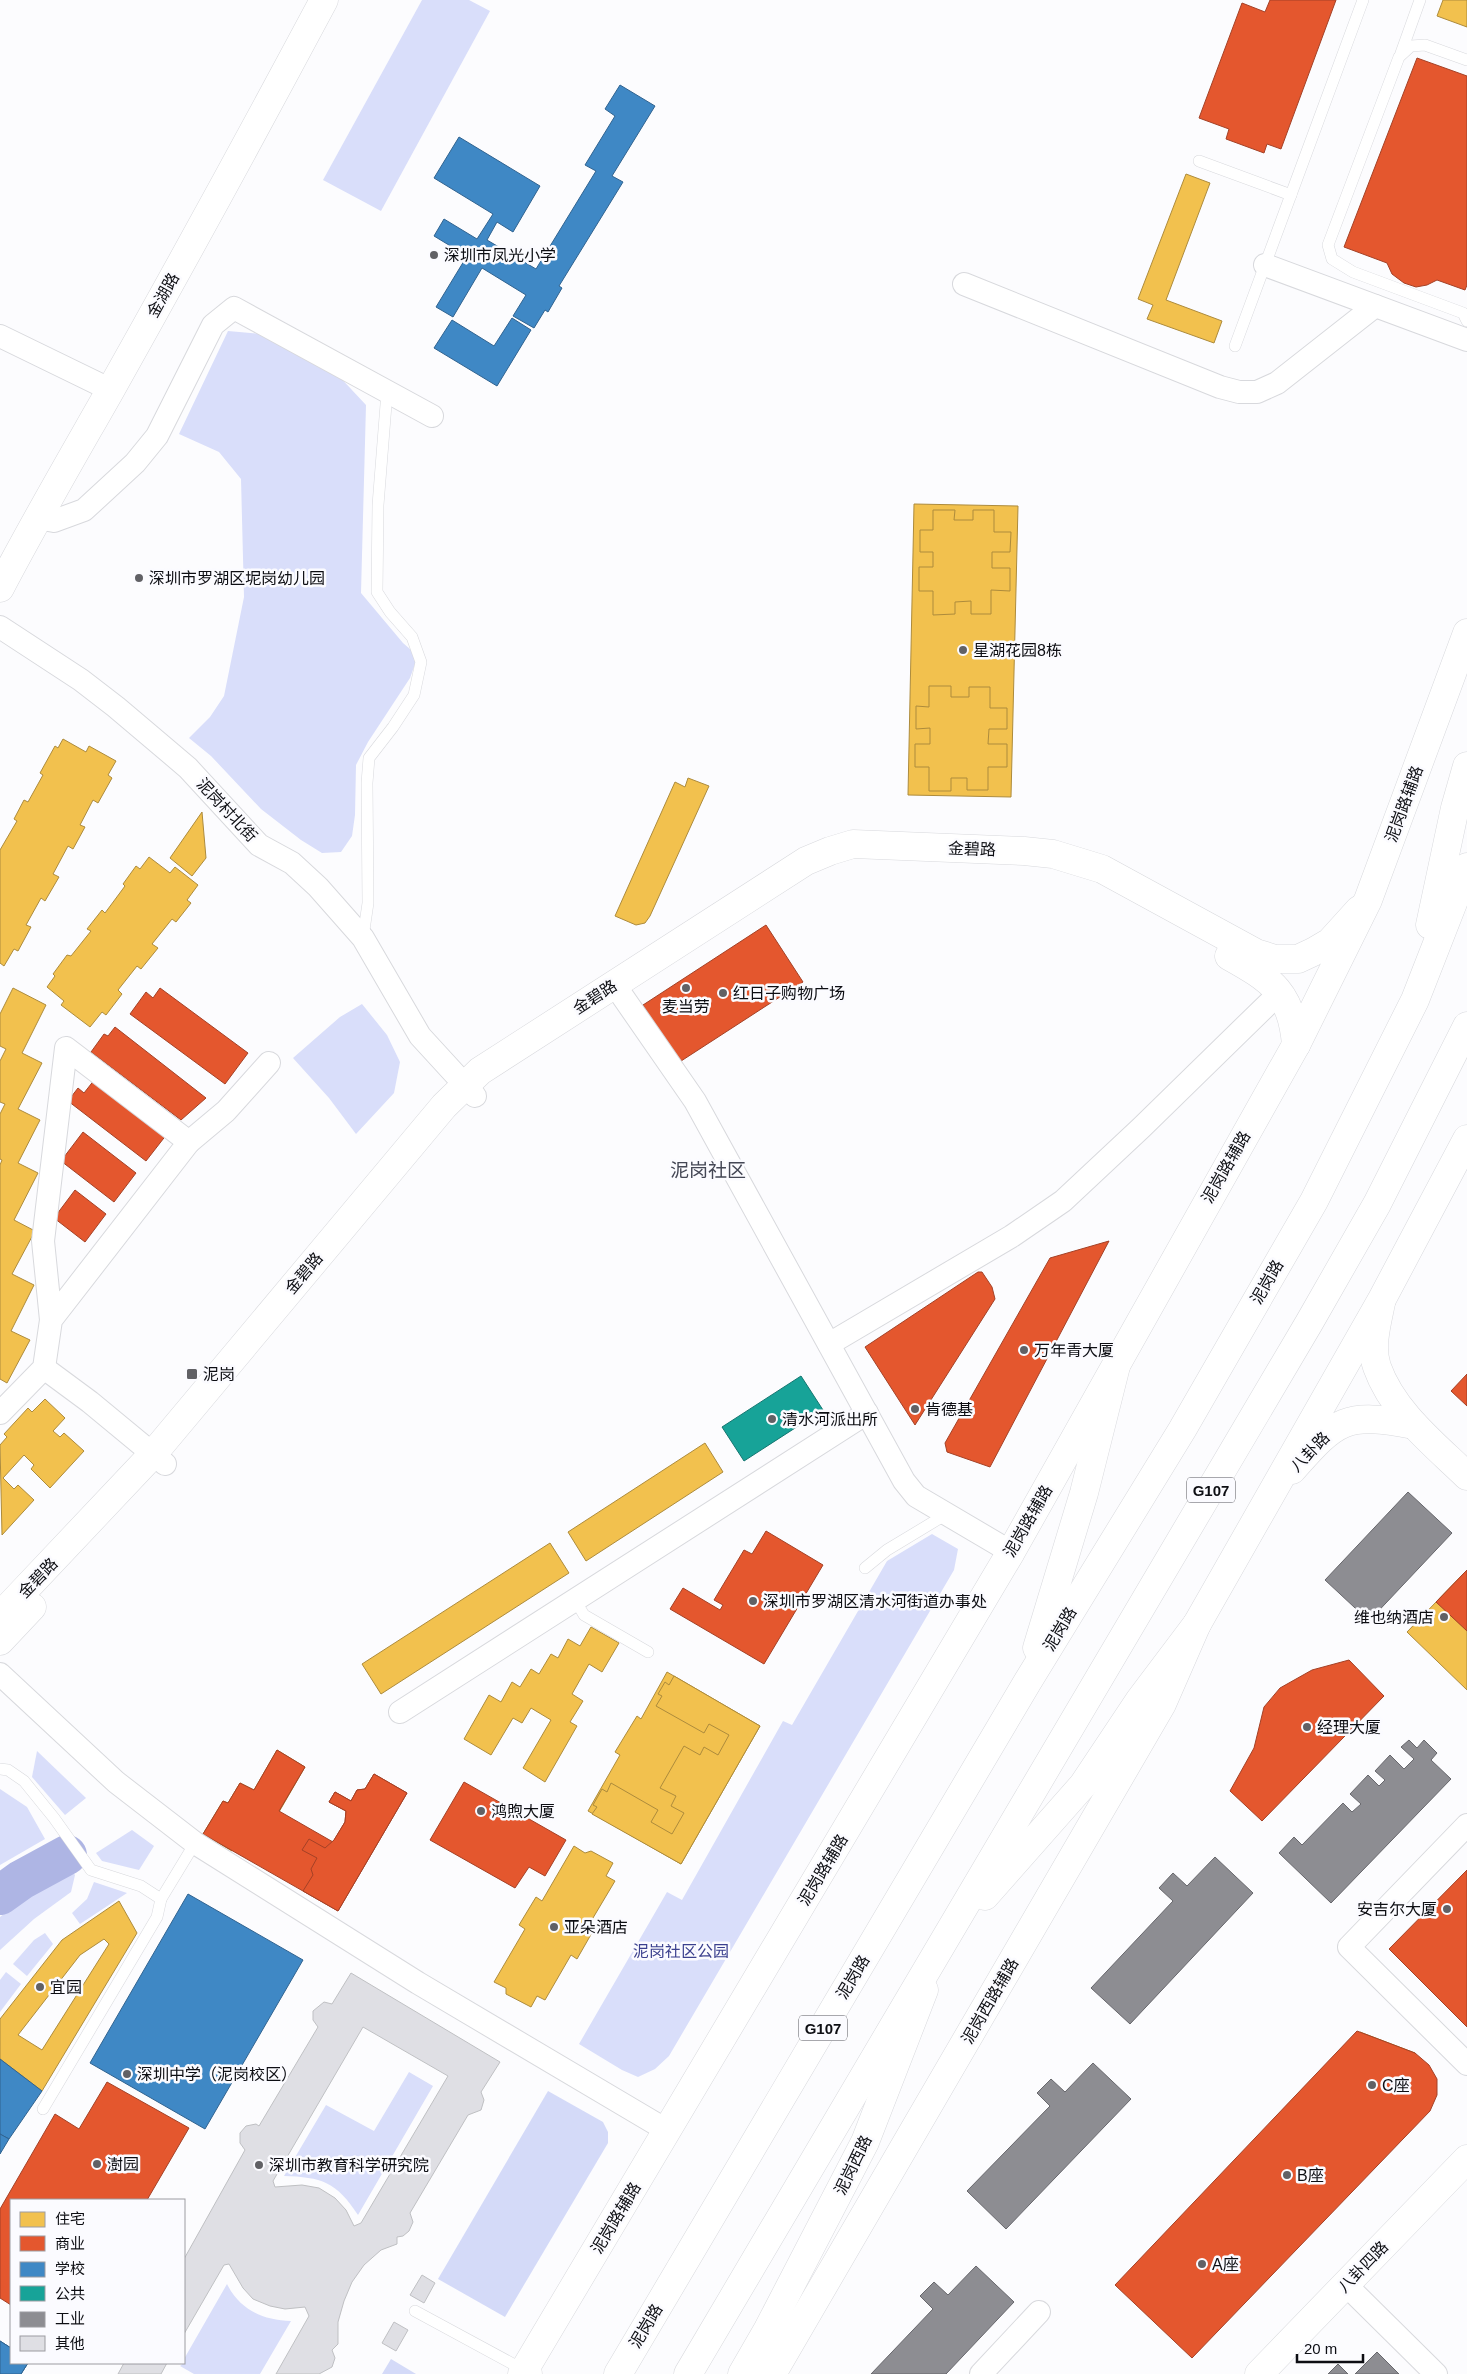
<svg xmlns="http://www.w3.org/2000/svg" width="1467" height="2374" viewBox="0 0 1467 2374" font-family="Helvetica,'Noto Sans SC',sans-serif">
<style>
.green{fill:#d9defa}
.forest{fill:#d4daf8}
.homes{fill:#f2c14e;stroke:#ad8b3c;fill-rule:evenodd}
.shops{fill:#e4572e;stroke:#a44126}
.schools{fill:#3f88c5;stroke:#306390}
.public{fill:#17a398;stroke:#147670}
.industry{fill:#8d8d92;stroke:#67676c}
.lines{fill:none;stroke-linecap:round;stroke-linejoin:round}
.river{stroke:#aeb5e4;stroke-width:40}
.building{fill:#dfdfe4;stroke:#bfc0c3;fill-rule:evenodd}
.lane-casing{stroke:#d8d9dd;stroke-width:12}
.street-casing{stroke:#d8d9dd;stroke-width:24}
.secondary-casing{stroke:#d8d9dd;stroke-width:29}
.primary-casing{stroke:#d8d9dd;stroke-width:29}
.highway-casing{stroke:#d8d9dd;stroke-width:29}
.lane{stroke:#fff;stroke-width:11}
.street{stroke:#fff;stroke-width:22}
.secondary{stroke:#fff;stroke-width:28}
.primary{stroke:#fff;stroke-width:28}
.highway{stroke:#fff;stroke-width:28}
.poi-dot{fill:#616165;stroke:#fbfbff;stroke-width:2}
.labels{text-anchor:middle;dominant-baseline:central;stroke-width:5;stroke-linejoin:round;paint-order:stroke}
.shield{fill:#fbfbff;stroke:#54555a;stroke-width:1}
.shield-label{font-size:15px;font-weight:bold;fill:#0d0e13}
.poi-label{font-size:16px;fill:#0d0e13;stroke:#fbfbff;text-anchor:start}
.street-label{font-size:16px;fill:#0d0e13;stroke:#fbfbff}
.park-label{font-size:16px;fill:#3b408e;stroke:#fbfbff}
.quarter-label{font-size:19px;fill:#444755;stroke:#fbfbff}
</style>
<rect width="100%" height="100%" fill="#fcfcfe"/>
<g class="green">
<polygon points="422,0 469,0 490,11 381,211 323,180"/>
<polygon points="228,331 261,334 337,374 366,405 361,593 403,643 418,656 410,678 368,742 356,765 355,815 352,836 341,852 322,853 301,840 261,809 211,756 189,738 210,717 224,696 244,597 241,479 219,452 179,434"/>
<polygon points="362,1004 387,1035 400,1062 394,1093 356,1134 329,1098 293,1058 340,1017"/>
<polygon points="932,1534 958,1549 954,1570 669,2056 655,2069 638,2077 622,2070 579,2044 667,1892 682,1900 783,1721 792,1725 887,1561"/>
<polygon points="37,1751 86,1798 65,1815 32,1777"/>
<polygon points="0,1789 27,1807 45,1839 0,1865"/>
<polygon points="132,1830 154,1846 139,1870 102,1861 96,1853"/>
<polygon points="70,1868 75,1875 71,1892 34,1919 0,1950 0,1917 41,1885"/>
<polygon points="94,1882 127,1893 80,1924 72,1913 87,1899"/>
<polygon points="45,1933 53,1944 27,1976 13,1964 34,1940"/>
<polygon points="6,1972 21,1984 0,2012 0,1980"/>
<path d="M409 2072 433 2086 358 2215C337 2182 321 2177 284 2176L326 2105 374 2131Z"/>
<path d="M227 2284C240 2310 263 2320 291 2321L260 2374H194L180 2366 184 2363V2359Z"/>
</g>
<g class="forest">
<polygon points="548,2091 603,2122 608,2132 608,2143 505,2317 438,2279"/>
<polygon points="391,2359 416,2374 382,2374"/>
</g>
<g class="homes">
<polygon points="1443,0 1467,0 1467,27 1437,16"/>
<polygon points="1186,174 1210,183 1166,300 1222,321 1214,343 1147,319 1153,305 1138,299"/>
<polygon points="914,504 1018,506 1011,797 908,795"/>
<polygon points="933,510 955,510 954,520 973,520 973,510 994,510 994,532 1011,532 1010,552 992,552 992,568 1010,568 1010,591 991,590 991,614 971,614 971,601 955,602 955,614 933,615 933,591 919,591 919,567 933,567 933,552 920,552 920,530 933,530"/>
<polygon points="929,686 951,686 951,697 969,697 969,687 990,687 990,708 1007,708 1007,729 989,729 988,744 1007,744 1007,767 988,767 988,790 967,790 967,778 951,778 951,791 929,791 929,767 915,767 915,744 930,744 930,728 916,729 916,706 929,707"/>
<polygon points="63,739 86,752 89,746 116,761 108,775 112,778 98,803 93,800 80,825 85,827 73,849 68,846 53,874 59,877 45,901 41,898 26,925 31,927 18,951 14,949 4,966 0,963 0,850 17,821 14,819 24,800 28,802 43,775 40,773 55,746 58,748"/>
<polygon points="688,778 709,786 650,916 645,923 636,925 615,916 675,782 685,787"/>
<polygon points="202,812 206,858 192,876 170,858"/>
<polygon points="149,857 170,873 175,867 198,885 187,900 191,903 176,922 172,919 152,944 158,948 141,969 137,966 118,990 122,994 106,1015 102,1012 90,1027 61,1005 64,1001 47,987 55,976 53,974 67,955 71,956 91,931 87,929 102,910 105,913 125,886 123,884 136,866 140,869"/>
<polygon points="13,988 46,1005 22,1053 42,1063 18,1109 40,1120 18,1163 38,1173 14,1220 35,1231 12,1274 34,1285 11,1331 30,1340 7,1383 0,1379 0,1165 2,1160 0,1159 0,1114 5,1104 0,1102 0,1061 6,1049 0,1046 0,1014"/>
<polygon points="1093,1249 983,1451 959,1440 1060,1260"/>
<polygon points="45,1399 65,1418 53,1431 60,1437 64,1433 84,1451 50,1488 31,1469 34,1465 24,1455 3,1478 14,1489 18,1485 34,1500 2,1535 0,1445 7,1437 4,1434 28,1408 32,1412"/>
<polygon points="705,1443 723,1472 586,1561 568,1532"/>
<polygon points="550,1543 569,1573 381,1694 362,1664"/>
<polygon points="1467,1570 1467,1690 1407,1632"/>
<polygon points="591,1627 619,1643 602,1672 589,1664 572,1694 583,1701 570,1722 577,1726 545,1782 523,1768 551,1720 531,1708 522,1723 513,1718 491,1755 464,1739 489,1695 501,1702 512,1682 520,1687 531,1669 539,1674 551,1654 558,1658 568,1639 580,1646"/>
<polygon points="667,1672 760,1726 681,1864 588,1811 620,1755 615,1752 637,1716 641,1719"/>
<polygon points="674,1676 760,1726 681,1864 592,1814 597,1807 593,1805 602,1789 607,1792 611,1783 658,1810 651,1822 672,1834 684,1813 671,1806 676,1796 660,1788 684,1746 700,1755 704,1747 718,1755 729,1735 709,1724 704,1733 656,1706 662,1696 658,1694 665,1682 669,1685"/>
<polygon points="277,1750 305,1767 279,1812 261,1801 232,1851 203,1834 223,1801 228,1803 240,1783 254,1790"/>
<polygon points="574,1846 585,1853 591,1851 613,1863 606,1876 615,1881 587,1928 593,1931 577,1959 571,1955 545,2000 537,1996 531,2007 506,1994 506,1988 494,1982 525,1929 519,1925 536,1897 542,1901"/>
<path d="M119 1901 137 1933 42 2091 0 2059V2019L62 1940ZM104 1939 109 1944 42 2050 18 2035 80 1955Z"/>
<polygon points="1360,2032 1415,2053 1415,2073 1397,2125 1383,2147 1371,2157 1318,2137 1322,2127 1316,2125 1351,2040 1356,2042"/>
<polygon points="1276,2121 1330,2142 1330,2162 1312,2215 1298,2236 1286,2247 1233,2227 1237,2217 1231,2215 1266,2129 1271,2131"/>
<polygon points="1191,2211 1245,2232 1245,2252 1227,2304 1213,2326 1201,2337 1148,2316 1152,2307 1146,2305 1180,2219 1186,2221"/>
</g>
<g class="shops">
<polygon points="1270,0 1336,0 1281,149 1267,144 1264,153 1226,139 1229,129 1199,118 1242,3 1265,12"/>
<polygon points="1417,58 1467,76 1467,285 1465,290 1437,280 1427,285 1416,287 1404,283 1392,274 1387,263 1344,247"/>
<polygon points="766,925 803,982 678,1063 643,1005"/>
<polygon points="160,988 248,1053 225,1084 130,1014 146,992 153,998"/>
<polygon points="115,1027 206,1098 181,1120 91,1052 104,1034 108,1036"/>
<polygon points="95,1079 167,1134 146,1161 68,1101 78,1088 84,1093"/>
<polygon points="83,1132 136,1173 114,1202 61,1161"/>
<polygon points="75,1190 106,1214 85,1242 54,1218"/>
<polygon points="1109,1241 990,1467 947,1452 945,1443 1050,1258"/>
<polygon points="978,1272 982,1272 992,1287 995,1299 915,1425 865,1347"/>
<polygon points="1467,1374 1467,1406 1451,1391"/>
<polygon points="766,1531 823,1565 764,1664 670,1609 683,1588 720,1610 723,1605 714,1600 744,1550 752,1554"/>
<polygon points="1467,1570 1467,1631 1436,1602"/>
<polygon points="1349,1660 1384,1696 1262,1821 1230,1791 1254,1748 1264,1707 1280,1688 1312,1670"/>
<polygon points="277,1750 305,1767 279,1811 333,1842 345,1822 346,1811 329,1802 335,1792 351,1801 357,1790 365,1789 374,1774 407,1793 338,1911 203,1834 223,1801 228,1803 240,1783 254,1790"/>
<polygon points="374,1774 407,1793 338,1911 303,1891 313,1875 311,1869 317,1858 302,1850 309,1839 325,1848 334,1840 345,1822 346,1811 329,1802 335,1792 351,1801 357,1790 365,1789"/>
<polygon points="464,1782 566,1840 545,1876 529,1867 515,1888 430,1840"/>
<polygon points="1467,1870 1467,2027 1389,1949"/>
<polygon points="1357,2031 1415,2053 1429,2065 1437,2079 1437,2095 1430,2111 1192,2358 1115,2285"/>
<polygon points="107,2082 189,2128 147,2200 11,2200 11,2305 0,2298 0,2209 55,2114 79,2129"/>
</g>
<g class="schools">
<polygon points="620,85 655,106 612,176 623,182 559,286 562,288 548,312 545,310 534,328 513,316 526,295 482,268 453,317 436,307 467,256 434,236 444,219 477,239 493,214 434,178 459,137 540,186 513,232 497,222 487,240 536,269 596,171 585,165 615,116 605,109"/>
<polygon points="512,318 531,330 497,386 434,348 452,320 494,346"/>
<polygon points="188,1894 303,1960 205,2129 90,2063"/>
<polygon points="0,2059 42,2091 9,2139 0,2134"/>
<polygon points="0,2134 9,2139 0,2154"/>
<polygon points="0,2341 11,2348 11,2363 28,2363 21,2374 0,2374"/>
<polygon points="0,2341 11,2348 11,2363 28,2363 21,2374 0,2374"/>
</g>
<polygon class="public" points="801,1376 823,1410 744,1461 722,1427"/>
<g class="industry">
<polygon points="1408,1492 1452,1533 1369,1621 1325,1580"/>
<polygon points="1409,1740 1417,1748 1424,1740 1437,1753 1431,1760 1451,1779 1331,1903 1279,1853 1294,1837 1302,1845 1343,1803 1352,1812 1361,1804 1350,1794 1368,1775 1379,1786 1385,1780 1375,1771 1390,1755 1404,1769 1414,1759 1401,1747"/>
<polygon points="1215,1857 1253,1893 1130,2024 1091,1988 1173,1901 1159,1888 1173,1873 1187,1886"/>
<polygon points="1093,2063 1131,2099 1006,2229 967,2191 1050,2106 1037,2093 1051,2079 1065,2092"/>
<polygon points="976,2266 1014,2302 946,2374 871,2374 933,2309 920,2296 934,2282 948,2295"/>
<polygon points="1377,2352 1399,2374 1355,2374"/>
<polygon points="1338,2364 1348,2374 1328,2374"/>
</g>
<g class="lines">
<polyline class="river" points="0,1895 21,1880 67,1855"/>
</g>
<g class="building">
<path d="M351 1973 500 2062 481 2092 484 2100 481 2110 468 2115 410 2213 413 2222 409 2231 403 2236 397 2237V2244L381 2250 364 2265 352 2282 344 2301 338 2322V2344L332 2350 335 2358 332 2367 319 2374H276L309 2316 305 2307 285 2309 270 2306 253 2299 243 2288 229 2264 224 2265 184 2334V2259L245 2150 240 2143V2133L246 2126 256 2124 259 2126 318 2027 313 2020V2011L324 2002 332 2004ZM363 2027 448 2076 361 2223 354 2226 346 2210 335 2198 319 2188 302 2185 275 2187 273 2181Z"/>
<polygon points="422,2275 435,2283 424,2303 410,2295"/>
<polygon points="394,2322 408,2330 396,2351 382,2343"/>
<polygon points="124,2363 167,2363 161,2374 118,2374"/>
</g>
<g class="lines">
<g class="lane-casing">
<g id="lane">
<polyline points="1401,53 1420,0"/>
<polyline points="1467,60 1425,45 1411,46 1399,57 1328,245 1332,259 1353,272 1463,313 1467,321"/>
<polyline points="1199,161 1291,195"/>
<polyline points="1235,346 1363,0"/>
<polyline points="363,937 368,903 367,783 369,758 393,727 414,695 421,662 412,637 390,612 377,592 378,505 387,392"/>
<polyline points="865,1568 887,1550 945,1515"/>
<polyline points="575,1600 584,1615 648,1652"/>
<polyline points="0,1769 8,1770 24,1781 54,1818 91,1870 141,1886 161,1899"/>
<polyline points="43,2109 157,1917 161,1899 195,1843"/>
<polyline points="415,2311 524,2370"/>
</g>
</g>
<g class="street-casing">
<g id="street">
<polyline points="1265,265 1467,340"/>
<polyline points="964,284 1220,387 1239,392 1257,392 1277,383 1375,306"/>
<polyline points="0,336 111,390"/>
<polyline points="37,518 54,521 84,510 135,463 157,436 213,325 234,308 432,416"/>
<polyline points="0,627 81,680 116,707 188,768 259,845 292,863 318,887 363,938 420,1036 475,1096"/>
<polyline points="614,984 695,1101 904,1481 916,1496 1011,1552"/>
<polyline points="189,1142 226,1111 269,1063"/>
<polyline points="829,1344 1012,1236 1063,1201 1141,1128 1269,1003"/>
<polyline points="44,1368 90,1402 165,1464"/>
<polyline points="0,1413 44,1368 51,1320 43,1241 66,1048 189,1142 51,1320"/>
<polyline points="0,1674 116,1782 195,1843 418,1983 668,2131"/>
<polyline points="400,1712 867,1413"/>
<polyline points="1467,1825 1349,1947 1467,2064"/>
<polyline points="1346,2285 1436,2374"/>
<polyline points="981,2374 1039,2312"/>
</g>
</g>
<g class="secondary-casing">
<g id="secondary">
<path d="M0 588C35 521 73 456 110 391 183 261 254 131 324 0"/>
<path d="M1229 956C1272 980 1292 993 1296 1045"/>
<path d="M1381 1303C1377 1323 1370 1347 1377 1367 1393 1412 1434 1444 1467 1476"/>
<path d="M1292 1470C1337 1419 1345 1412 1414 1425"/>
<polyline points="0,1616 153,1454 444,1106 480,1071 806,861 830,851 853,844 1024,851 1053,854 1102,869 1256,953 1275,959 1298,959 1313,952 1330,942 1359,910"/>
<polyline points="0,1641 32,1607"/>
<polyline points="1259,2374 1467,2159"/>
</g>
</g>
<g class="primary-casing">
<g id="primary">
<polyline points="522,2374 1011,1552 1296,1045 1368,900 1467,633"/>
<polyline points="742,2374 768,2329 865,2142 924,1990"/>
<polyline points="772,2374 1162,1704 1197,1624 1381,1301 1467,1139"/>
</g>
</g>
<g class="highway-casing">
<g id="highway">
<polyline points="1430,925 1455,808 1467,766"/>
<polyline points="1037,1648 1084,1493 1116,1366"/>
<polyline points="985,1896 1083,1785 1139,1701 1197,1624"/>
<polyline points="524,2370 528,2374"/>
<polyline points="618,2374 1028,1681 1182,1430 1314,1201 1415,1000 1467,867"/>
<polyline points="688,2374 1309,1323 1377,1204 1467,1026"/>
</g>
</g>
<use href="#lane" class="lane"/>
<use href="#street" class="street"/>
<use href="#secondary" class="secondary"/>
<use href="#primary" class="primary"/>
<use href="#highway" class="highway"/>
</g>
<g class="poi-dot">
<circle cx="434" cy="255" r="5"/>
<circle cx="139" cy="578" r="5"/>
<circle cx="963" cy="650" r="5"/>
<circle cx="686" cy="988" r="5"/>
<circle cx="723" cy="993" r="5"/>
<circle cx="1024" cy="1350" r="5"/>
<rect x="186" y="1368" width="12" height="12" rx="2.5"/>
<circle cx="915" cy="1409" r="5"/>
<circle cx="772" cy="1419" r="5"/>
<circle cx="753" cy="1601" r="5"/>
<circle cx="1444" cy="1617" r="5"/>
<circle cx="1307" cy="1727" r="5"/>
<circle cx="481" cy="1811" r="5"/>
<circle cx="1447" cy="1909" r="5"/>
<circle cx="554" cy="1927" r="5"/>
<circle cx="40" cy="1987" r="5"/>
<circle cx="127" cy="2074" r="5"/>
<circle cx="1372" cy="2085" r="5"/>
<circle cx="97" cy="2164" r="5"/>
<circle cx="259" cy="2165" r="5"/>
<circle cx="1287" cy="2175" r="5"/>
<circle cx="1202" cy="2264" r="5"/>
</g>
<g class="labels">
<g class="shield">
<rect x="1187" y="1477.5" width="48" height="25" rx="4"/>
<rect x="799" y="2015.5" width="48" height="25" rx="4"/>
</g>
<g class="shield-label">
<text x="1211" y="1490">G107</text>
<text x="823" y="2028">G107</text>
</g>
<g class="poi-label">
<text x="444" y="255">深圳市凤光小学</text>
<text x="149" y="578">深圳市罗湖区坭岗幼儿园</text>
<text x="973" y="650">星湖花园8栋</text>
<text x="733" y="993">红日子购物广场</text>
<text x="686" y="1006" text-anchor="middle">麦当劳</text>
<text x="1034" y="1350">万年青大厦</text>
<text x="203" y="1374">泥岗</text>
<text x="925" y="1409">肯德基</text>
<text x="782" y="1419">清水河派出所</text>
<text x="763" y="1601">深圳市罗湖区清水河街道办事处</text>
<text x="1434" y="1617" text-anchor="end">维也纳酒店</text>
<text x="1317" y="1727">经理大厦</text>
<text x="491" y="1811">鸿煦大厦</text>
<text x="1437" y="1909" text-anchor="end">安吉尔大厦</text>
<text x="564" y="1927">亚朵酒店</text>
<text x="50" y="1987">宜园</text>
<text x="137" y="2074">深圳中学（泥岗校区）</text>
<text x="1382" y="2085">C座</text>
<text x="107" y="2164">澍园</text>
<text x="269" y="2165">深圳市教育科学研究院</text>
<text x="1297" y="2175">B座</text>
<text x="1212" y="2264">A座</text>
</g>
<g class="street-label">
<text transform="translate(163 295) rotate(-61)">金湖路</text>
<text transform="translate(1404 804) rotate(-70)">泥岗路辅路</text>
<text transform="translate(227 810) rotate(47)">泥岗村北街</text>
<text transform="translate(972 849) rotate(2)">金碧路</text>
<text transform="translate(595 997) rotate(-33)">金碧路</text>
<text transform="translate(1226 1167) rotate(-60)">泥岗路辅路</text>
<text transform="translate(304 1273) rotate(-50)">金碧路</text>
<text transform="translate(1267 1282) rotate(-60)">泥岗路</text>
<text transform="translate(1310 1452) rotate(-46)">八卦路</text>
<text transform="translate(1028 1521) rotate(-60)">泥岗路辅路</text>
<text transform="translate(38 1578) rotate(-46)">金碧路</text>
<text transform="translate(1060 1629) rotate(-59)">泥岗路</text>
<text transform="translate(823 1870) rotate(-59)">泥岗路辅路</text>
<text transform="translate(853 1977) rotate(-59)">泥岗路</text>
<text transform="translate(990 2001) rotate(-60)">泥岗西路辅路</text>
<text transform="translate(853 2165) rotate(-64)">泥岗西路</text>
<text transform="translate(616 2218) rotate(-59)">泥岗路辅路</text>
<text transform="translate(1363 2267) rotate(-46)">八卦四路</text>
<text transform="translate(646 2326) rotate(-59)">泥岗路</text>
</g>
<g class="park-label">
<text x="681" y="1951">泥岗社区公园</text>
</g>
<g class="quarter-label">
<text x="708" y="1170">泥岗社区</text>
</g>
</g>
<rect x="10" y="2199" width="175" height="165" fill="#fbfbff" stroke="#9c9ca1"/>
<rect x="20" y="2212" width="25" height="15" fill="#f2c14e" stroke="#9c9ca1"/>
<text x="55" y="2224" font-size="15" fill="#0d0e13">住宅</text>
<rect x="20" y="2236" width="25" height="15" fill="#e4572e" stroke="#9c9ca1"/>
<text x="55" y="2249" font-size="15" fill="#0d0e13">商业</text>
<rect x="20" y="2262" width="25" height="15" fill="#3f88c5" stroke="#9c9ca1"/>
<text x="55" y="2274" font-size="15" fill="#0d0e13">学校</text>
<rect x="20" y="2286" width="25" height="15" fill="#17a398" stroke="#9c9ca1"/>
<text x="55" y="2299" font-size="15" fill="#0d0e13">公共</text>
<rect x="20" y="2312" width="25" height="15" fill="#8d8d92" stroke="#9c9ca1"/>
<text x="55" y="2324" font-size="15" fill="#0d0e13">工业</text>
<rect x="20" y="2336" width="25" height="15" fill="#dfdfe4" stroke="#9c9ca1"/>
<text x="55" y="2349" font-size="15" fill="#0d0e13">其他</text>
<path d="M1297 2354v8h66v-8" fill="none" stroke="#0d0e13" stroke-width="2.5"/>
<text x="1304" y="2354" font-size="15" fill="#0d0e13" stroke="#fbfbff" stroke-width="4" paint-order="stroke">20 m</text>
</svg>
